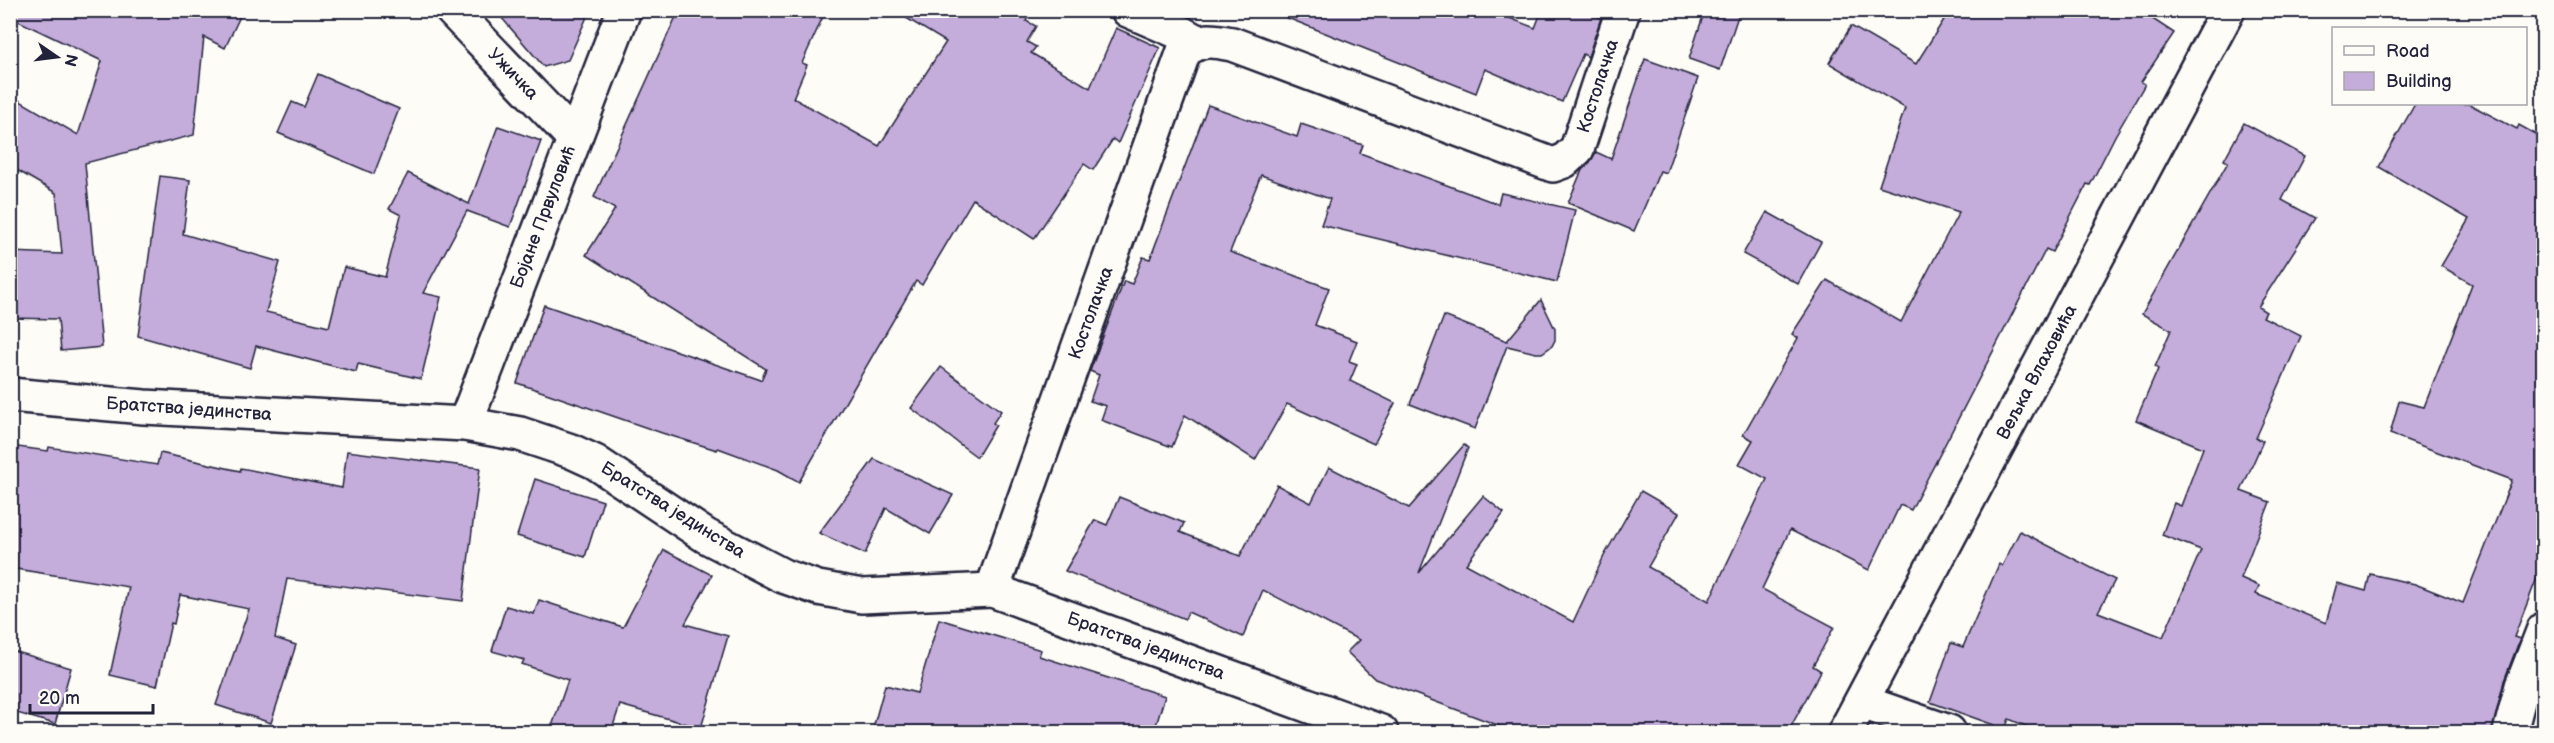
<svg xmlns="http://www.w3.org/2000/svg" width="2554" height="743" viewBox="0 0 2554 743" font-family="'Balsamiq Sans',sans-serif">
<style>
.building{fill:#c4acdb;stroke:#22223b;stroke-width:1.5}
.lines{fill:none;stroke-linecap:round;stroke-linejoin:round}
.minor-casing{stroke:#22223b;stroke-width:38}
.minor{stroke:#fdfcf7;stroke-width:33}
.labels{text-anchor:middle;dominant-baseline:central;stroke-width:5;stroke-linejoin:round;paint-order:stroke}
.street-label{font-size:18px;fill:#22223b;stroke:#fdfcf7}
</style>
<rect width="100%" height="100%" fill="#fdfcf7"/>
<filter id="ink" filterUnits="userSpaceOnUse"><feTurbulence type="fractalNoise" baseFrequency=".0167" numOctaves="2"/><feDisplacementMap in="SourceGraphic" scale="12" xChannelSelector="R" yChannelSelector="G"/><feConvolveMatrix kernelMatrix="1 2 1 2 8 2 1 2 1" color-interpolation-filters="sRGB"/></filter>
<g filter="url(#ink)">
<g class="building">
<polygon points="10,10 243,10 225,48 204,37 194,135 85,163 102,347 61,351 58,319 10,318 10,252 62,254 56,193 10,166 10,95 78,135 102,61 10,17"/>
<polygon points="495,10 590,10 568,60 544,67"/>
<polygon points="679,10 826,10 802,63 807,65 793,98 879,146 946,42 893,10 1032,10 1026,21 1036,26 1027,42 1036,47 1031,53 1090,88 1116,28 1160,48 1118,143 1113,139 1093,170 1084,164 1034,239 973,199 922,285 916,281 799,482 778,470 718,448 717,450 662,433 517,383 544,305 761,380 766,369 586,255 615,209 594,197"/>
<polygon points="1276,10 1489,10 1535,28 1542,10 1582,10 1601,18 1588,57 1583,54 1562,102 1485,69 1476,93 1275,13"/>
<polygon points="1705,10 1740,10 1720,70 1689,59"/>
<polygon points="1950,10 2139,10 2174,33 2141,82 2145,84 2115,136 2090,185 2087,184 2052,252 2046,249 1911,510 1900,505 1869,570 1790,530 1762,589 1834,627 1813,666 1821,671 1788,732 1516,732 1375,679 1347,652 1359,640 1263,590 1243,637 1188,612 1185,619 1065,571 1095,520 1107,525 1119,497 1184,523 1180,532 1240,556 1277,485 1311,503 1329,467 1409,508 1464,445 1468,448 1419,573 1483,496 1504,513 1466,564 1573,622 1604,556 1641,491 1679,513 1648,567 1709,601 1767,479 1739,464 1753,440 1743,435 1798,338 1792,334 1827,280 1901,322 1959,212 1879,186 1905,108 1829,63 1851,26 1916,64"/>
<polygon points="1645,59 1698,78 1666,173 1660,171 1634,231 1568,203 1582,170 1590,162 1596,152 1611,159"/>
<polygon points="318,74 399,109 374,174 278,133 292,102 304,107"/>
<polygon points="2415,104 2469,104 2517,129 2519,125 2544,139 2544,560 2514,637 2520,639 2504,681 2492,732 2040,732 2009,719 2005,729 1930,702 1951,643 1963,647 1999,564 2002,566 2020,531 2115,580 2098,612 2163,637 2201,550 2162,535 2174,503 2181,506 2203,448 2136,420 2158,369 2155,367 2171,330 2142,314 2228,162 2224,160 2244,123 2305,156 2282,200 2315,218 2258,307 2266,312 2263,317 2301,336 2256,438 2263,441 2241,491 2270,502 2241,578 2259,586 2256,594 2326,623 2337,583 2366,591 2370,574 2415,584 2463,603 2512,480 2390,434 2399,401 2424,407 2472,284 2441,266 2469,219 2379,167"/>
<polygon points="1208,105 1297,137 1301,124 1363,145 1360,153 1498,204 1501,193 1575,210 1557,282 1321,225 1330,199 1261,175 1230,252 1329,288 1315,325 1357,341 1349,361 1357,364 1350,381 1395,403 1374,444 1287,404 1255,460 1185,415 1172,447 1101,420 1106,406 1090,401 1099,375 1090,371 1124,281 1132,284 1143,257 1150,259"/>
<polygon points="498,126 541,141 510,227 467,211 423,293 441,297 421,379 358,364 356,372 256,346 250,368 138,336 160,176 190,180 183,234 280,262 266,312 329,327 344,267 385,277 401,215 389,209 408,173 469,204"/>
<polygon points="1767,212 1821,242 1798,284 1743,254"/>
<polygon points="1541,300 1555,329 1555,340 1552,346 1542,353 1536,353 1507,346 1475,429 1410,404 1444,316 1507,341"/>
<polygon points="941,367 1001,411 993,423 996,425 977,457 911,408"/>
<polygon points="10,446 48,451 49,447 157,465 160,453 240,471 241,468 342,488 347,451 480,468 463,601 287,579 275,638 296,645 271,723 216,705 249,609 180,595 174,624 171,623 157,686 110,675 129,587 10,568"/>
<polygon points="874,459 953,495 930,534 886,508 865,554 819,533"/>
<polygon points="535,479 603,501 585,557 517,536"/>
<polygon points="664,550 712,575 685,624 728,636 701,728 620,705 611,732 550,732 568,680 522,664 524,660 492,651 506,606 534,614 539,600 623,627"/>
<polygon points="939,619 1041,650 1039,656 1165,696 1154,732 872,732 885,685 917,693"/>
<polygon points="10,650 71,668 55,724 10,711"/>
</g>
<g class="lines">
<g class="minor-casing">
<g id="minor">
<polyline points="452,10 574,138"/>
<polyline points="1128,10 1179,32 1197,42"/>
<polyline points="10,395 144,407 465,424 520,434 571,451 595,462 706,536 783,576 818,588 862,596 992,590 1381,732"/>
<polyline points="465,424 624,10"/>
<path d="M992 590 1184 51C1202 38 1211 40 1232 44L1553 165 1564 161 1577 149 1623 10"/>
<polyline points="1862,702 1949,732"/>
<polyline points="1845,732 2228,10"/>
<polyline points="2510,732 2522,686 2544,629"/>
</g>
</g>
<use href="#minor" class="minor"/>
</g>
</g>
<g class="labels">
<g class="street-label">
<text transform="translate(513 74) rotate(46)">Ужичка</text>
<text transform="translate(1598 86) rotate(-72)">Костолачка</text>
<text transform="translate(543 217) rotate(-69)">Бојане Првуловић</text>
<text transform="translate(1091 313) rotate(-70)">Костолачка</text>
<text transform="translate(2037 372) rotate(-62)">Вељка Влаховића</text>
<text transform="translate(189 409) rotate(4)">Братства јединства</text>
<text transform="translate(673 510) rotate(32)">Братства јединства</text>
<text transform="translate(1146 646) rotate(20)">Братства јединства</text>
</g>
</g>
<rect width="2554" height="743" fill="none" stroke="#fdfcf7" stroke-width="36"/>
<rect x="18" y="18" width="2518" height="707" fill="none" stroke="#22223b" stroke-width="2" filter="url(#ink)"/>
<rect x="2332" y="27" width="195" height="78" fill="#fdfcf7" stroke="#a5a5ac" stroke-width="1.5"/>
<rect x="2344" y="46" width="30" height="9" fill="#fdfcf7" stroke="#a5a5ac" stroke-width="1.5"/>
<text x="2386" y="57" font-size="18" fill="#22223b">Road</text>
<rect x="2344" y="72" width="30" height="18" fill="#c4acdb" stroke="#a5a5ac" stroke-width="1.5"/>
<text x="2386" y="87" font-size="18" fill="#22223b">Building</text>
<g transform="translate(57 57) rotate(104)" stroke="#fdfcf7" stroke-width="4.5" paint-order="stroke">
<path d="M0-4.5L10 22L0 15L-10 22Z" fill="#22223b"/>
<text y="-9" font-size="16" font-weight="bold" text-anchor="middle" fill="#22223b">N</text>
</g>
<path d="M30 704v9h123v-9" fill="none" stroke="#22223b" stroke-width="3"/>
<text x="39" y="704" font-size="18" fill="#22223b" stroke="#fdfcf7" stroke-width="4.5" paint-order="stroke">20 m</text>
</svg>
